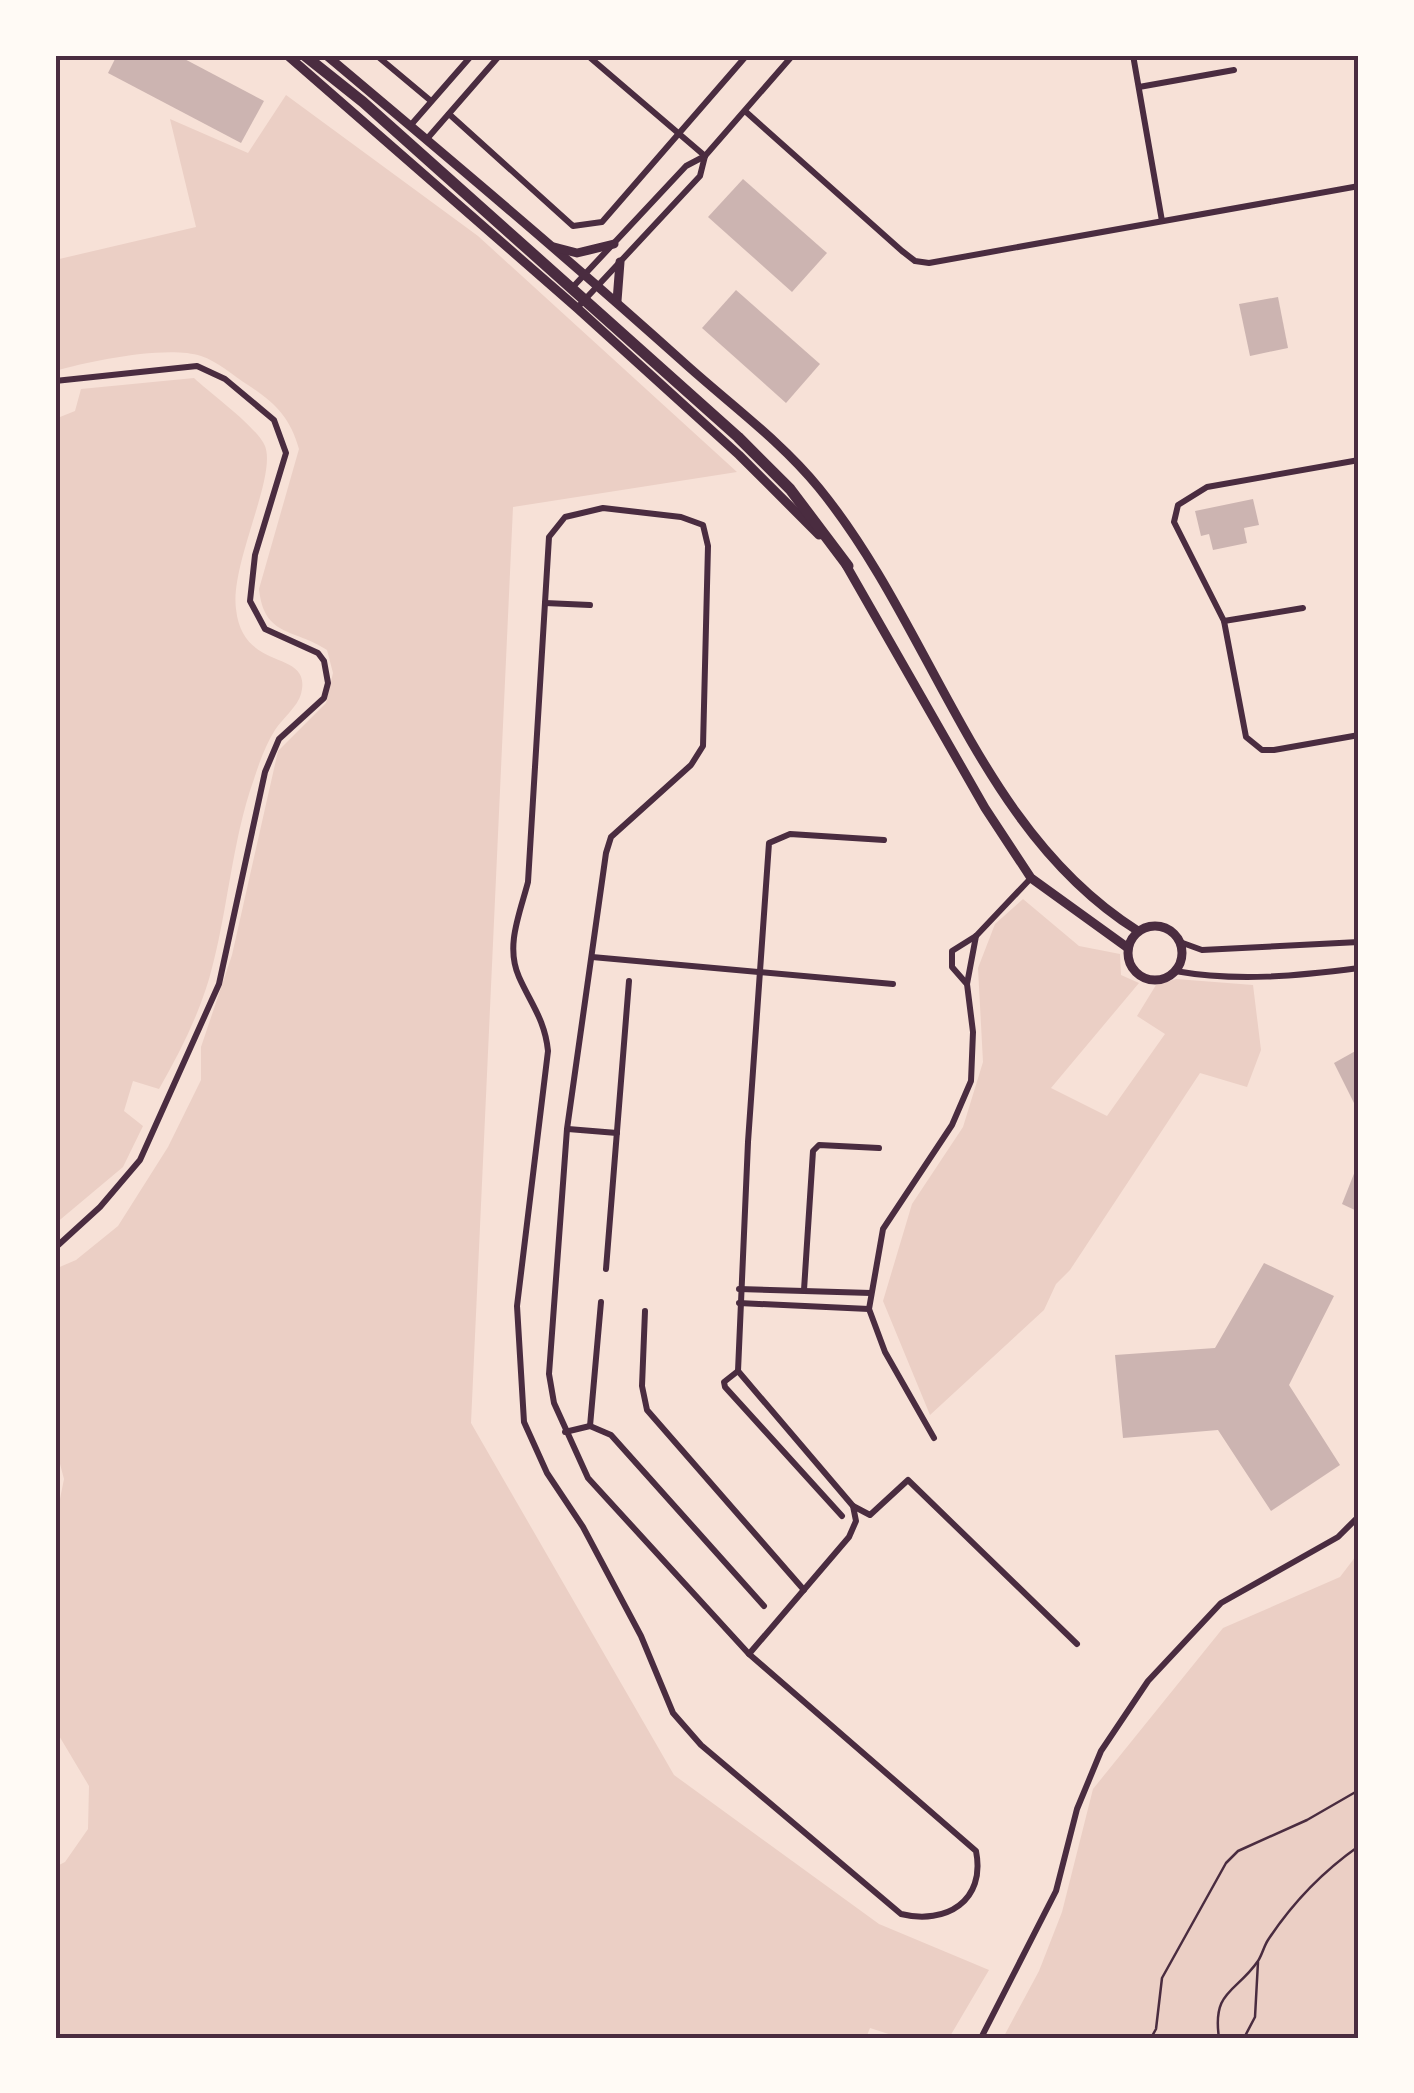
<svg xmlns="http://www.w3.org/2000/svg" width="1414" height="2093" viewBox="0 0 1414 2093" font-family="'IBM Plex Sans',sans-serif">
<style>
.green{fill:#ebcfc5}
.building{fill:#ccb4b1}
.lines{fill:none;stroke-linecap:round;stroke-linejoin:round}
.path{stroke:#4a2c40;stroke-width:2.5}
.minor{stroke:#4a2c40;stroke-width:6}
.secondary{stroke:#4a2c40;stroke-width:9}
.motorway{stroke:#4a2c40;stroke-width:11}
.neatline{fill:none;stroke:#4a2c40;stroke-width:4}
</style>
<rect width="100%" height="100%" fill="#f7e1d7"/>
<g class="green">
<path d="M286 95 478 236 737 472 513 507 471 1423 674 1775 879 1924 989 1970 949 2038H901L870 2028 866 2038H55V1867L65 1862 88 1829 89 1786 55 1729V1524L64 1479 55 1445V1269L76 1260 118 1226 168 1147 201 1080V1047L232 955 278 751 326 703 333 673 327 650C293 628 264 637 259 589L299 449C290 417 275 403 248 385 234 376 217 361 201 356 167 345 90 361 55 371V260L196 227 170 119 248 153Z"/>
<path d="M194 378C210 393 257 427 265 446 277 476 230 564 236 609 243 675 313 647 301 694 298 706 282 719 275 730 266 744 259 763 254 779 231 843 228 914 209 979 197 1019 179 1054 159 1089L133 1081 124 1111 143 1126 123 1167 55 1224V419L75 411 81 389Z"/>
<polygon points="1023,899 1079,946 1120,954 1121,975 1139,983 1051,1088 1107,1116 1165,1034 1137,1016 1156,985 1176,979 1253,985 1261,1050 1247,1087 1200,1073 1070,1270 1056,1284 1044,1310 930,1415 883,1301 912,1204 963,1127 983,1062 978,968 995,924"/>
<polygon points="1359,1552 1359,2038 1003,2038 1039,1971 1062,1912 1093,1789 1223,1628 1340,1577"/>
</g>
<g class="building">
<polygon points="117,55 177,55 264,101 241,143 108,73"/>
<polygon points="743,179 827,253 792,292 708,217"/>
<polygon points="736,290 820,364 786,403 702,328"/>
<polygon points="1278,297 1288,348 1250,356 1239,304"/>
<polygon points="1253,499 1259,525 1244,528 1247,543 1213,550 1209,534 1201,536 1195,511"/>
<polygon points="1359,1049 1359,1113 1334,1063"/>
<polygon points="1359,1161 1359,1212 1342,1204"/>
<polygon points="1264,1263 1334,1296 1289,1385 1340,1465 1271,1511 1218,1430 1123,1438 1115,1355 1215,1348"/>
</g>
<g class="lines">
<g class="path">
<polyline points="1151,2038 1156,2029 1162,1978 1226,1863 1238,1851 1307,1820 1359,1790"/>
<path d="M1219 2038C1212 1990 1236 1993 1258 1961 1262 1955 1264 1946 1268 1940 1293 1902 1322 1872 1359 1846"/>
<polyline points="1244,2038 1255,2017 1258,1962"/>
</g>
<g class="minor">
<polyline points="376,55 431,101"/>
<polyline points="587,55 705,156"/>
<polyline points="1133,55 1162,221"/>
<polyline points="1139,87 1234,70"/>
<polyline points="745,111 902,251 915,261 929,263 1359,186"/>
<polyline points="449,114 573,226 602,222 747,55"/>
<polyline points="410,126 472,55"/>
<polyline points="426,140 500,55"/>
<polyline points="571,289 686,166 705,156 793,55"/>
<polyline points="577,308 700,176 705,156"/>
<polyline points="55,381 197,366 225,379 274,420 286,453 255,555 250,601 265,629 318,653 324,661 328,683 324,698 279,739 265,772 219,984 140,1160 100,1207 55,1248"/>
<polyline points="1359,460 1207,487 1178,505 1174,522 1224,621 1246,737 1262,750 1274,750 1359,735"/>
<path d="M603 508 681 517 703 525 708 546 703 746 691 765 611 837 606 853 567 1129 549 1374 554 1403 588 1478 749 1654 976 1851C986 1901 946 1925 901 1914L701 1745 673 1713 641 1636 583 1527 547 1473 524 1422 517 1306 548 1051C545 1020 531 1004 519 977 505 946 520 913 528 882L549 537 565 517Z"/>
<polyline points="545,603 590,605"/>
<polyline points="1224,621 1303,608"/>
<polyline points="1180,942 1202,950 1359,942"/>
<polyline points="592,957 893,984"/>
<path d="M1175 971C1237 982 1297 976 1359 968"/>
<polyline points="966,983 952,967 952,951 976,936 1031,878"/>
<polyline points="568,1129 617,1133"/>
<polyline points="606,1269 629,981"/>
<polyline points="739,1289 871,1293"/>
<polyline points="804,1290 813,1151 819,1145 879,1148"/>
<polyline points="739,1303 869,1309"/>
<polyline points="645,1311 642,1386 647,1410 804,1590"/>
<polyline points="738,1371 724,1382 725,1387 842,1516"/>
<polyline points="590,1426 601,1302"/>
<polyline points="565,1432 590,1426 611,1435 764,1606"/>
<polyline points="934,1438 885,1352 869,1309 883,1229 952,1125 971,1081 973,1032 967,984 976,936"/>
<polyline points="853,1506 870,1515 908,1480 1077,1644"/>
<polyline points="749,1654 849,1537 856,1521 853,1506 738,1371 748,1142 769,843 790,834 884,840"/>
<polyline points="981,2038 1056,1891 1077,1809 1101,1751 1148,1681 1221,1603 1338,1537 1359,1516"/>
</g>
<g class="secondary">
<polyline points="287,55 577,308 739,455 819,535"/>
<path d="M326 55C445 155 565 256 681 360 727 402 780 440 819 488 934 629 978 831 1138 931"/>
<polyline points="554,247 577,253 614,244"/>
<polyline points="617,301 620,262"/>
<polyline points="846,565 985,808 1031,878 1128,948"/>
<circle cx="1155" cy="953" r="27"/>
</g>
<polyline class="motorway" points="304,55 363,102 738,437 790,489 848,566"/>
</g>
<rect width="1414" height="2093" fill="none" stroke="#fffaf5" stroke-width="115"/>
<rect x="58" y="58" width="1298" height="1978" class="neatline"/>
</svg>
